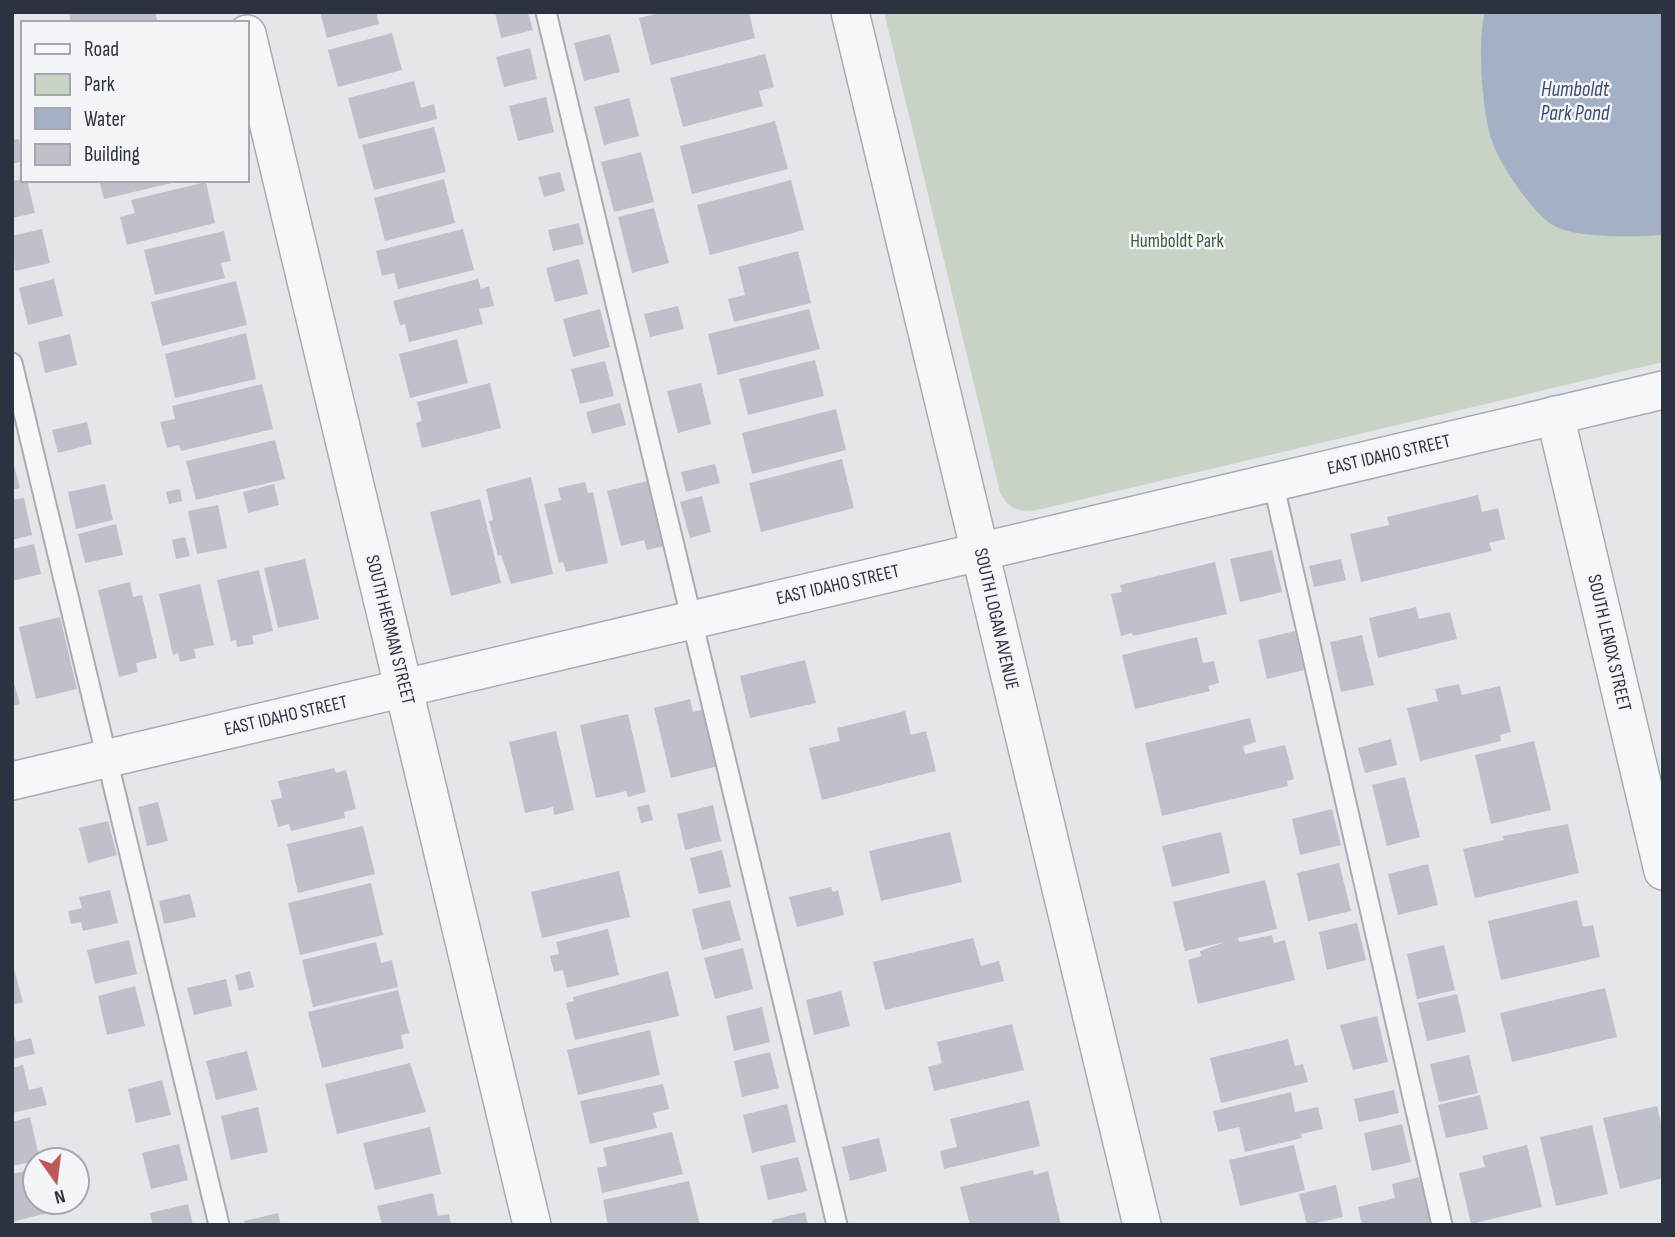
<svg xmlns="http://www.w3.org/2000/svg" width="1675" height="1237" viewBox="0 0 1675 1237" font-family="'Sofia Sans Condensed',sans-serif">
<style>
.green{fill:#c8d3c6}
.water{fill:#a3b0c6}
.building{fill:#bfc1ca}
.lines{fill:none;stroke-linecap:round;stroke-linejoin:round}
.service-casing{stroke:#a9acb4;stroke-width:23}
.minor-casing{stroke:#a9acb4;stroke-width:40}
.service{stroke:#f6f7f9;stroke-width:19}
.minor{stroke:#f6f7f9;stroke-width:37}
.labels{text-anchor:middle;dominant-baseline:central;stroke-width:5;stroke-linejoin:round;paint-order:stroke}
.park-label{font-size:19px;fill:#3e5b3c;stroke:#f4f5f8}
.street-label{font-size:19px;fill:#2d3241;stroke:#f4f5f8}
.water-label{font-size:21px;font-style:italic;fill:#3c4c71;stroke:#f4f5f8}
</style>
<rect width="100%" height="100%" fill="#e4e6ea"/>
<path class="green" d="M884 12H1663V362L1037 510C1019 513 1008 509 1000 492Z"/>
<path class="water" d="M1485 12H1663V235C1636 237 1573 239 1551 224 1530 209 1500 165 1492 141 1482 113 1477 40 1485 12Z"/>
<g class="building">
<polygon points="69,12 155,12 158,23 71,23"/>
<polygon points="320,12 376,12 379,24 327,38"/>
<polygon points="495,12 528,12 533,30 501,38"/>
<polygon points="664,12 749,12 755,38 651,65 639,18"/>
<polygon points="392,33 402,70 338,87 328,50"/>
<polygon points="610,34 620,72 584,81 574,43"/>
<polygon points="530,48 537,79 504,87 496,57"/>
<polygon points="765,54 774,87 759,91 763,106 683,127 670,78"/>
<polygon points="414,81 421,108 434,104 437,119 359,139 348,98"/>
<polygon points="546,97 554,132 518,141 509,106"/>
<polygon points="629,98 639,136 604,145 594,107"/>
<polygon points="775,121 788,169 692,194 680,146"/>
<polygon points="434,127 446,172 374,190 362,145"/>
<polygon points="19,139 23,161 12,164 12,140"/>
<polygon points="641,152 654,202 614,212 601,162"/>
<polygon points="560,172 565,191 544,197 538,177"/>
<polygon points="23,179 27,180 35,213 12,218 12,181"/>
<polygon points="444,179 455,223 385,241 374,198"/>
<polygon points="99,180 180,180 180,181 104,199"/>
<polygon points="791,180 804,230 710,255 697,205"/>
<polygon points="206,182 215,223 127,245 120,217 135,213 131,200"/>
<polygon points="654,208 669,263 632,273 618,217"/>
<polygon points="579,223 584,244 553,251 548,230"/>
<polygon points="42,229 50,263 15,271 12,236"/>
<polygon points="463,229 474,270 398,289 394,273 382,276 376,251"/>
<polygon points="224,231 231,261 221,263 225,278 155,295 144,250"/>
<polygon points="798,251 811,303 734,322 728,299 745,295 738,267"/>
<polygon points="579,259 588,294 555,302 546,268"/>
<polygon points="54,279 63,316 28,325 19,288"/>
<polygon points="478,279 481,289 489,286 494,306 479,309 483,324 409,342 405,324 400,325 393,301"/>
<polygon points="236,281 247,325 162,346 151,302"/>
<polygon points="678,306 684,329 650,337 644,314"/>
<polygon points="600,309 610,347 573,357 563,319"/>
<polygon points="809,309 820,349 718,375 708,334"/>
<polygon points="246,333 256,379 175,398 165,354"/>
<polygon points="70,334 77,365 45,373 38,342"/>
<polygon points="457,339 468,383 410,398 399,354"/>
<polygon points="815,360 824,396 748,415 739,379"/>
<polygon points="605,361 614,396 580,404 571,369"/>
<polygon points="490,383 501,428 422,448 416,423 422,421 417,402"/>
<polygon points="701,383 711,424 678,433 667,391"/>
<polygon points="262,384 273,429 181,451 179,445 167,448 160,422 175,419 172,406"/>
<polygon points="620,403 626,425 592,434 586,412"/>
<polygon points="836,409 846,450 752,474 742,433"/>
<polygon points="87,422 92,444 58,453 52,430"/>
<polygon points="275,440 285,479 196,500 186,461"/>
<polygon points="12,458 20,488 12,490"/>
<polygon points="842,459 854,508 761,532 749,483"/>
<polygon points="715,464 720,483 686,492 681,472"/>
<polygon points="531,477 553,574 511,584 501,555 498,556 489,521 493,520 486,489"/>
<polygon points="647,481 664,546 647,550 644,540 621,546 607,491"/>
<polygon points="585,482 588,493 593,492 608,563 566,572 563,562 559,563 544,504 561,500 558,488"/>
<polygon points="105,484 113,520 76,529 68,492"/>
<polygon points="274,484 279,505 248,513 243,492"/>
<polygon points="180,489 182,501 169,504 166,492"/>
<polygon points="1478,495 1482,512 1498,508 1505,539 1489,543 1492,551 1361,582 1350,534 1389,525 1387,517"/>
<polygon points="702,496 711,532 690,538 680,502"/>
<polygon points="24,498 32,535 12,540 12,500"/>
<polygon points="480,499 501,583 451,596 430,512"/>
<polygon points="218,505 227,548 197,554 188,511"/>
<polygon points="116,524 123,555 85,563 78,534"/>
<polygon points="185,537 190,556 176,559 172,540"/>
<polygon points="34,544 41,574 12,581 12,549"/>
<polygon points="1272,550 1282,592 1240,602 1230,559"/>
<polygon points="305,559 319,619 278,628 264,568"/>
<polygon points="1341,559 1346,580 1314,587 1309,566"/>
<polygon points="1215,562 1227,614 1133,636 1132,633 1121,636 1111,594 1122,592 1120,585"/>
<polygon points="259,570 273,631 252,636 254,644 237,647 236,640 231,641 217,580"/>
<polygon points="130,582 133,597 142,595 157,658 136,663 138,672 119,677 98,590"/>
<polygon points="200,584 214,645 194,649 196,658 180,662 178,653 173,655 159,594"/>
<polygon points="1416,607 1419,619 1450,612 1457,639 1378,658 1369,618"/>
<polygon points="60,617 77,689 36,699 19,627"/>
<polygon points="1295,631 1304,670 1267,679 1258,640"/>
<polygon points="1362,635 1374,685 1341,692 1330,642"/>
<polygon points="1197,637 1203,663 1214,661 1219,683 1208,686 1210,691 1135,709 1122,655"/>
<polygon points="805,660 816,703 750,718 740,676"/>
<polygon points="12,676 20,704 12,706"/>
<polygon points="1459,684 1462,695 1500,686 1511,732 1500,735 1501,741 1420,761 1407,708 1438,701 1435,689"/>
<polygon points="690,699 693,712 704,709 718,766 671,778 654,708"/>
<polygon points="905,711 911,735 926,731 936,771 822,800 809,748 840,741 837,728"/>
<polygon points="628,714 646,792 628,797 626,791 596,798 580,725"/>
<polygon points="1250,718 1256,742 1243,746 1245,754 1285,745 1294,779 1287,781 1288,786 1162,816 1145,743"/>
<polygon points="556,731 574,810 554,815 553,807 525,813 509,742"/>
<polygon points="1391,739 1397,765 1365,773 1358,748"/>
<polygon points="1534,741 1551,810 1491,824 1475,755"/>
<polygon points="334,768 336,773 346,770 356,809 344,812 345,818 291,831 289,824 278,827 271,800 282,798 278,781"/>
<polygon points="1405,777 1420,837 1387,846 1372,785"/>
<polygon points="158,802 168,841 147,846 138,807"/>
<polygon points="649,804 653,820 641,823 637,807"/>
<polygon points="713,805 721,841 685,850 677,814"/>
<polygon points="1332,809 1341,845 1300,855 1292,819"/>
<polygon points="108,821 117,855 88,863 79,828"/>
<polygon points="1568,824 1579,873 1475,898 1463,849 1504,840 1503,836"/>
<polygon points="363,826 375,874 298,893 287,844"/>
<polygon points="950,832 962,882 881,901 869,851"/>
<polygon points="1221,832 1230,873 1172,887 1162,846"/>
<polygon points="722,850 731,887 699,894 690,858"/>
<polygon points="1339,863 1351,911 1308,921 1297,873"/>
<polygon points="1428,864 1438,905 1398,915 1388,874"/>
<polygon points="619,871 630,917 542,938 531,892"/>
<polygon points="1265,880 1277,929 1238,938 1239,942 1272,935 1274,943 1285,940 1295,980 1198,1004 1188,960 1201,956 1200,951 1225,942 1185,951 1173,902"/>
<polygon points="371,883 383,935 300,955 288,903"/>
<polygon points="831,887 833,892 838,890 844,915 797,927 789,897"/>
<polygon points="110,890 118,923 83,931 81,922 71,924 68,911 82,908 79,897"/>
<polygon points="190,894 196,917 164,924 159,901"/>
<polygon points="730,900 741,940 702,950 692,909"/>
<polygon points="1577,900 1583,927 1593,925 1600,957 1501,980 1488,921"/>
<polygon points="1357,923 1366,960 1327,970 1319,932"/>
<polygon points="608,929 619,975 567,988 563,970 554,972 550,956 559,954 556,942"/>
<polygon points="973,938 981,966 999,961 1004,981 885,1010 873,962"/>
<polygon points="129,940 137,974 95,984 87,950"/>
<polygon points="376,942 381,963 392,960 398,987 313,1007 302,960"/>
<polygon points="1444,945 1455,990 1417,999 1407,954"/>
<polygon points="743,948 753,989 715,999 704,958"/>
<polygon points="12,962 23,1002 12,1005"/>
<polygon points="250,971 254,987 239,991 235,975"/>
<polygon points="668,971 679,1016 575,1040 566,1003 574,1001 573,997"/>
<polygon points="226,979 232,1006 194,1015 187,988"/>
<polygon points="135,986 145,1026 107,1035 98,996"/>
<polygon points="1605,988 1617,1037 1512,1062 1500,1013"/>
<polygon points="398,990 409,1033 401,1035 404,1048 322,1068 308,1012"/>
<polygon points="841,991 850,1026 814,1035 806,1000"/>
<polygon points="1457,994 1466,1032 1427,1041 1418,1003"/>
<polygon points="762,1007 770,1042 734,1051 726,1016"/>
<polygon points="1377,1016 1388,1062 1353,1070 1340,1025"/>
<polygon points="1012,1024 1024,1070 934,1091 928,1067 942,1063 937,1042"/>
<polygon points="650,1030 660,1075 578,1095 567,1050"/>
<polygon points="13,1031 16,1042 31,1038 35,1054 12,1059"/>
<polygon points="1288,1039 1295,1066 1303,1064 1308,1082 1221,1103 1210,1058"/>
<polygon points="247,1051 257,1090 216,1100 206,1061"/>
<polygon points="770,1052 779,1088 742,1097 734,1061"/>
<polygon points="1469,1055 1478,1093 1439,1102 1430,1064"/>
<polygon points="410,1063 426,1112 337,1134 325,1084"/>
<polygon points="23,1065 29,1090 42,1087 47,1105 12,1113 12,1068"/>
<polygon points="162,1080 171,1115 136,1123 128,1089"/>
<polygon points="663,1084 669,1109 653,1113 657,1128 590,1144 580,1101"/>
<polygon points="1394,1090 1399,1113 1359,1122 1354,1099"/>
<polygon points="1291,1092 1295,1112 1318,1107 1323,1129 1301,1134 1302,1138 1245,1152 1239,1127 1218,1132 1213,1111"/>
<polygon points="1480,1095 1488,1129 1446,1138 1438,1105"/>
<polygon points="1029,1100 1040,1146 944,1169 940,1151 957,1147 950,1119"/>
<polygon points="787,1104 796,1142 752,1153 743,1115"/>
<polygon points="1657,1106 1663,1131 1663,1178 1620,1189 1603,1118"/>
<polygon points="258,1107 268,1152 231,1160 221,1116"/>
<polygon points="30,1117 40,1160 12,1166 12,1122"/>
<polygon points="1402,1124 1411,1162 1372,1171 1364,1133"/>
<polygon points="1592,1125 1608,1194 1556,1206 1540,1137"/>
<polygon points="430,1127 441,1174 375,1190 363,1143"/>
<polygon points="672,1132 683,1174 602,1193 597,1168 607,1166 603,1148"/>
<polygon points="879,1138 887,1171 850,1181 842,1147"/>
<polygon points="179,1144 188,1180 151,1189 142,1153"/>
<polygon points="1294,1145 1305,1190 1240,1206 1229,1160"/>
<polygon points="1527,1145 1542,1207 1471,1224 1459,1173 1485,1167 1482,1156"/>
<polygon points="798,1157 807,1191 768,1200 760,1166"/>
<polygon points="35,1169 35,1202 49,1202 52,1212 12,1222 12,1174"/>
<polygon points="1033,1170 1034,1175 1048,1171 1061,1225 970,1225 960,1187"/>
<polygon points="1419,1177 1432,1225 1362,1225 1358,1207 1395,1198 1392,1184"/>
<polygon points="689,1181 700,1225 608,1225 603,1200"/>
<polygon points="1336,1185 1343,1217 1307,1225 1299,1194"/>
<polygon points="433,1193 438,1216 449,1214 451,1225 382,1225 377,1206"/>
<polygon points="188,1204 193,1225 153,1225 150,1213"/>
<polygon points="805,1212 808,1225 773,1225 772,1220"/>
<polygon points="278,1213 281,1225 245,1225 244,1221"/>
</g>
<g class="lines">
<g class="service-casing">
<g id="service">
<polyline points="546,12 837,1225"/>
<polyline points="12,363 219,1225"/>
<polyline points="1273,482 1442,1225"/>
</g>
</g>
<g class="minor-casing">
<g id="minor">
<polyline points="850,12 1142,1225"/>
<polyline points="247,34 532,1225"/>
<polyline points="1555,415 1663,871"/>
<polyline points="12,781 1663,390"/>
</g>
</g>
<use href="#service" class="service"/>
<use href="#minor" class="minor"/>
</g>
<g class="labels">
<g class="park-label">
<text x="1177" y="241">Humboldt Park</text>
</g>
<g class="street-label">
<text transform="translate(1389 455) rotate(-13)">EAST IDAHO STREET</text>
<text transform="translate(838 585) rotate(-13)">EAST IDAHO STREET</text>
<text transform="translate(996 619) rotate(77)">SOUTH LOGAN AVENUE</text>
<text transform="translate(390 630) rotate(76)">SOUTH HERMAN STREET</text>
<text transform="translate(1609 643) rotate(77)">SOUTH LENOX STREET</text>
<text transform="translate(286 716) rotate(-13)">EAST IDAHO STREET</text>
</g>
<g class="water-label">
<text x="1575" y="89">Humboldt<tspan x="1575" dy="24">Park Pond</tspan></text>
</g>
</g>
<rect width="1675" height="1237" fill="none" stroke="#2d3241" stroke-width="28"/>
<rect x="21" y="21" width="228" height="161" fill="#f4f5f8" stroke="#a4a7af" stroke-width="2"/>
<rect x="35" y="44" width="35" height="10" fill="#f6f7f9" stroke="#a4a7af" stroke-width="2"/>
<text x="84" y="56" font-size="21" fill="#2d3241">Road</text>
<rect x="35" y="74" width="35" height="21" fill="#c8d3c6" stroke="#a4a7af" stroke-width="2"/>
<text x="84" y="91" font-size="21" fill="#2d3241">Park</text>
<rect x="35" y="108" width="35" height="21" fill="#a3b0c6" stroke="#a4a7af" stroke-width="2"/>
<text x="84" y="126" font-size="21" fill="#2d3241">Water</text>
<rect x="35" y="144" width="35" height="21" fill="#bfc1ca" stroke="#a4a7af" stroke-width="2"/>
<text x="84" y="161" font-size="21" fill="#2d3241">Building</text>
<g transform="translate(56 1181) rotate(166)"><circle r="33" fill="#f4f5f8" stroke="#a4a7af" stroke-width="2"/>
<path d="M0-5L12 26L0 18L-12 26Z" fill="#c0585a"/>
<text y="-10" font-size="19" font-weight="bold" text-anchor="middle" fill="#2d3241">N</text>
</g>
</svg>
